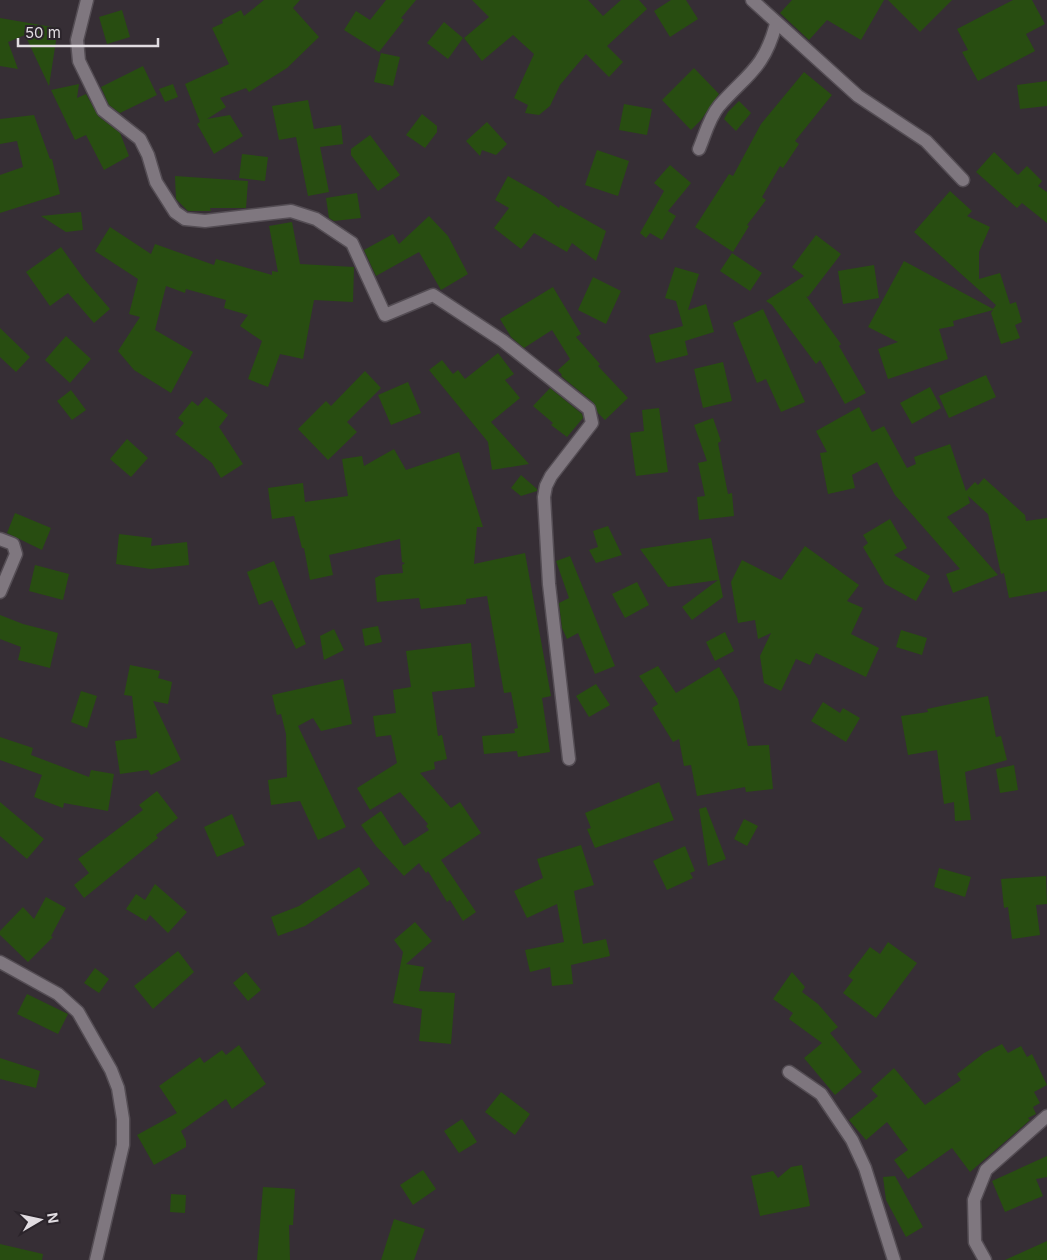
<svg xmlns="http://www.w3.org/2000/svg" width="1047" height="1260" viewBox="0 0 1047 1260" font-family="Inter,sans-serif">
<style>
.building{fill:#284d11}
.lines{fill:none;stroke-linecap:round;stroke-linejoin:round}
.minor-casing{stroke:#544d54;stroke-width:15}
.minor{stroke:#7f777f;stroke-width:12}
</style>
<rect width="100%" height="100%" fill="#362e35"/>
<g class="building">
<polygon points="264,0 300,0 293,8 319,37 287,68 249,92 246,88 220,98 226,107 207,119 230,115 243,136 214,154 197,124 200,122 185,84 229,64 212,28 223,23 222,20 241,10 244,16"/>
<polygon points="386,0 416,0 401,18 404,20 379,52 344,30 356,11 370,20"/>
<polygon points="472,0 588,0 603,16 621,0 639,0 647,9 607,46 623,62 609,77 586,54 560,85 550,106 539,115 525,113 528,105 514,98 534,54 513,35 482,61 464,38 489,17"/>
<polygon points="671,0 686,0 698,19 670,37 654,11"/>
<polygon points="792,0 884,0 861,40 827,20 809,40 780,13"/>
<polygon points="888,0 952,0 920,32"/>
<polygon points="1013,0 1032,0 1045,24 1026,34 1035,51 978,81 962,52 968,50 957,29"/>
<polygon points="122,10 130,37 107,44 99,17"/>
<polygon points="0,18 58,28 49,86 25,35 8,42 18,69 0,66"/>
<polygon points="444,22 463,38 448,59 427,43"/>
<polygon points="381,53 400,57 393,86 374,82"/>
<polygon points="143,66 157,95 120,113 109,105 101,87"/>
<polygon points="694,68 719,94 701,120 691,130 662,100"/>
<polygon points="804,72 832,95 795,141 799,144 783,168 780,166 762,197 766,200 747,225 749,226 733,252 695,227 729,174 733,176 761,124"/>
<polygon points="1047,81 1047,106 1020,109 1017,85"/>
<polygon points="79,84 77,98 86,94 98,116 120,133 129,156 104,170 86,135 75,140 51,90"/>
<polygon points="173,84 178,97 165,102 159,89"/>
<polygon points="308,100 314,129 341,125 343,144 320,147 329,192 308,196 296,137 279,140 272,106"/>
<polygon points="739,101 751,113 736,131 724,119 728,112"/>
<polygon points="624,104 652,109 647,135 619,130"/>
<polygon points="422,114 437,126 437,132 425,148 406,135"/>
<polygon points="34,115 50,159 52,159 60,194 0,213 0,175 23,167 17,141 0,144 0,119"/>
<polygon points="487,122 507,144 496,155 482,150 480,156 466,141"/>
<polygon points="370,135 400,175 378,191 351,155 351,149"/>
<polygon points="597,150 629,161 618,196 585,185"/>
<polygon points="994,152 1018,175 1027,166 1042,181 1038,186 1047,192 1047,223 1022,203 1017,208 976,172"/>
<polygon points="242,154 268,157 265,181 239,178"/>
<polygon points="670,165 691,183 668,211 676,216 662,240 650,233 646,238 640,233 664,191 654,183"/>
<polygon points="175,176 248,181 246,208 210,208 211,211 188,211 176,199"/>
<polygon points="508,176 545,197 559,208 560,205 606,231 596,261 572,243 567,252 534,233 521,249 494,228 509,208 495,200"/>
<polygon points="950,191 972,211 967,216 990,227 979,252 979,279 1000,273 1010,304 1016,302 1022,322 1015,325 1020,338 1001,344 991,313 993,310 953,321 954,326 939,329 948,359 888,379 878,349 898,342 868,327 904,261 993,309 996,305 914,232"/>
<polygon points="357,193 361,218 334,221 329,218 326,198"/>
<polygon points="81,212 83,230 66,232 41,216"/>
<polygon points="429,216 448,236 468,274 441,290 419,252 376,276 364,250 393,234 399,244"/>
<polygon points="292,222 300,264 354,267 353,302 314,300 303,359 280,354 268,387 248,379 262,341 240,326 248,315 224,308 226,300 186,289 185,293 166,286 155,330 193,352 171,393 134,370 118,351 140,317 129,314 138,279 95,251 110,227 151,254 155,244 214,265 216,259 272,275 272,271 278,272 269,226"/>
<polygon points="816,235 841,254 808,297 806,296 841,344 839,346 866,393 845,404 820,360 816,364 772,305 766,301 804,276 792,267"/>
<polygon points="61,247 84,279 110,309 94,323 68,293 50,306 26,272"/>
<polygon points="732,253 762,273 750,291 720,271"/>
<polygon points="874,265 879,298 843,304 838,271"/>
<polygon points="675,267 699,274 688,310 706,304 714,332 685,341 688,355 656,363 649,335 683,326 676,301 665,298"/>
<polygon points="593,277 621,291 606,324 578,310"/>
<polygon points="553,287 581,334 576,337 600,364 598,366 628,398 605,420 598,413 594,403 561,376 562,375 558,370 570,359 552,330 524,348 511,337 500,319"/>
<polygon points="763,309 805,402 781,412 766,379 757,383 733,323"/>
<polygon points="0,328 30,357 16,372 0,357"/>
<polygon points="66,336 91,359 70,383 45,360"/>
<polygon points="498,353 514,374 505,380 520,398 491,422 529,464 492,470 488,442 429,370 442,360 453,374 458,370 465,379"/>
<polygon points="723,362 732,401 703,408 694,369"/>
<polygon points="365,371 381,388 347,422 357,432 328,460 298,429 326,401 331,406"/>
<polygon points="986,375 996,397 949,418 939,396"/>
<polygon points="408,382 421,413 391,425 378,395"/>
<polygon points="930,387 941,408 912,424 900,403"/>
<polygon points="550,388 582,414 583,418 567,437 551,425 553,423 533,406"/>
<polygon points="71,390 86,410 72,420 57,401"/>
<polygon points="206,397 228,415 219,427 243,464 221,478 212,463 175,434 184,423 178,418 192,401 198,406"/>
<polygon points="859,407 872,432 884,426 907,468 916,464 914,457 950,444 966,491 975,482 978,485 984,478 1025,515 1026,521 1047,518 1047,591 1009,598 1004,573 1001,574 988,514 968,496 970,503 947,517 998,575 953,593 946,574 960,569 895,495 877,462 852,475 855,488 828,494 820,453 827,452 816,431"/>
<polygon points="659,408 668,472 636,476 630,433 644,431 642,410"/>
<polygon points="713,418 721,441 718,443 728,494 732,493 734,516 699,520 697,497 705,496 698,463 707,461 694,425"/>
<polygon points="127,439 148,458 131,477 110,459"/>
<polygon points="394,449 406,470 459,452 483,527 477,527 474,564 525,553 551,696 542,698 550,752 518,757 517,751 484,754 482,736 515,733 514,729 518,728 511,692 504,693 487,596 466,599 466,604 421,609 419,598 377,602 375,578 381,575 403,573 402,565 405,563 402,562 400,539 329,555 333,575 310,580 304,548 302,548 294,516 272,519 268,488 303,483 305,502 348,496 342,459 362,456 364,466"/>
<polygon points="521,475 537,489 537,491 521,496 511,488"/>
<polygon points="15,513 51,528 42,550 7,533"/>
<polygon points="890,519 907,548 894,555 930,576 916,601 885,584 863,547 868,543 863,535"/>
<polygon points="608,526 622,555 596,563 589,550 598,547 593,531"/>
<polygon points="119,534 152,538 151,546 187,542 189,565 151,569 116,564"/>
<polygon points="711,538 723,597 692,620 682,607 718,580 668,587 640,549"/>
<polygon points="805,546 859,585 847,601 863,608 851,634 879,648 866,677 816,653 810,665 796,659 781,691 764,683 760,656 771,633 758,639 755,620 738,623 731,582 742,560 781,580"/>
<polygon points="570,556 615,666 595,674 578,633 567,639 562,628 559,603 569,598 556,561"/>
<polygon points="274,561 306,644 296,649 272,600 259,605 247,572"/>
<polygon points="35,565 69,574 63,600 29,591"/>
<polygon points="637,582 649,605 625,618 612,594"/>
<polygon points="0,615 23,624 58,633 50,668 18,660 21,647 0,639"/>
<polygon points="378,626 382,642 365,646 362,629"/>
<polygon points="334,629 344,650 324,660 320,636"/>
<polygon points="901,630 927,638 922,655 896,647"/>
<polygon points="725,632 734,651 715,661 706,642"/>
<polygon points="471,643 475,687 432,692 438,736 442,735 447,759 434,762 435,769 420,773 451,808 460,802 481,833 441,860 476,912 463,921 450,900 447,902 428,871 426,873 419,863 404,876 376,846 361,825 381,811 404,846 429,830 426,826 428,824 400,792 370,810 357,788 397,763 391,735 376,737 373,716 396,713 393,690 411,687 406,651"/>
<polygon points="130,665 160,671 158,678 172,682 168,704 153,701 181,760 151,775 148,770 120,774 115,741 137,738 132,696 124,695"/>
<polygon points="658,666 676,693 719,667 738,699 748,746 769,745 773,789 746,792 745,787 697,796 691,765 684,766 679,739 673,742 652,708 658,704 639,676"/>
<polygon points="343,679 352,724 321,731 313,718 298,726 346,827 318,840 300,801 271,805 268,780 287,777 286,734 281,714 277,715 272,695"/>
<polygon points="596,684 610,705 589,717 576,696"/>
<polygon points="81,691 97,696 87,728 71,722"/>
<polygon points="988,696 996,737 1001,736 1007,760 965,772 971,820 955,821 954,802 944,804 937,750 908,755 901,716 928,712 927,709"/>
<polygon points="823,702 840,713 843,708 860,718 846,742 811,721"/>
<polygon points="0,737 33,748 31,755 89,777 91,770 114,774 108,811 64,803 63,808 34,797 42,775 0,760"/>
<polygon points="1014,765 1018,790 1000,793 996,769"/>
<polygon points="659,782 674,820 595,848 587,829 591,828 585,813"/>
<polygon points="157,791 178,818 156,835 158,838 84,898 74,885 89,873 78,859 143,810 139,805"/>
<polygon points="0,802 44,839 27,859 0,836"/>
<polygon points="706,807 726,859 708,866 699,809"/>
<polygon points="232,814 245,845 217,857 204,827"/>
<polygon points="744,819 758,826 747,846 734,839"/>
<polygon points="581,845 594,885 574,891 583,944 606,939 610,956 571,965 573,984 552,986 550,967 530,972 525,950 564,942 557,904 527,918 514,891 543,878 537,859"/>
<polygon points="685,846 695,871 690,873 693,878 667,890 653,861"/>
<polygon points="359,867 370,884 305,926 278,936 271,917 299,906"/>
<polygon points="939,868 971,877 965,897 934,887"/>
<polygon points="1046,876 1047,904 1036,905 1040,935 1012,939 1008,907 1004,908 1001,879"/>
<polygon points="155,884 187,912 168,933 150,915 146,921 126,909 136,894 145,900"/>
<polygon points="46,897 66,908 51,936 53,937 28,962 0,935 0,931 23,907 34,919"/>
<polygon points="415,922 432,941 406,964 424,967 419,991 455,993 451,1044 419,1041 422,1009 393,1003 403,952 394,940"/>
<polygon points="888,942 917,963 876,1018 843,993 853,980 848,976 870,947 880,954"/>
<polygon points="178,951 194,972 153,1009 134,986"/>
<polygon points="95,968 109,979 99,993 84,983"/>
<polygon points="246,972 261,990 248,1001 233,983"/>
<polygon points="792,972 805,987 802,992 818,1004 838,1027 830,1033 862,1072 835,1095 804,1058 822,1043 789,1019 793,1013 773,999"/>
<polygon points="27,994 68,1014 58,1034 17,1014"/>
<polygon points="1002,1044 1008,1053 1021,1046 1027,1057 1032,1054 1047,1085 1034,1092 1040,1103 1033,1107 1036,1114 1028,1118 1030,1120 970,1172 952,1148 908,1179 894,1160 908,1150 887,1122 866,1140 849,1120 878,1096 871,1089 894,1068 925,1105 961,1080 957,1074 984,1053"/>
<polygon points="239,1045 266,1084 232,1109 226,1099 181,1131 186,1141 186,1147 154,1165 137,1135 177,1113 159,1086 200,1057 204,1063 222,1050 226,1055"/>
<polygon points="0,1058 40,1071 36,1088 0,1079"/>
<polygon points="501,1092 530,1114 515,1135 485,1112"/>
<polygon points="462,1119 477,1142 459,1153 444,1131"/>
<polygon points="1047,1156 1047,1177 1036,1179 1043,1196 1005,1212 992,1181"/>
<polygon points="802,1165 810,1206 760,1216 751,1176 773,1171 778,1178 791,1167"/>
<polygon points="423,1170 436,1189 413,1205 400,1185"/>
<polygon points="895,1176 923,1227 906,1237 886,1200 883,1177"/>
<polygon points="263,1187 295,1189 293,1225 289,1225 290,1260 257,1260"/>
<polygon points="171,1194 186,1195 185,1213 170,1212"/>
<polygon points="394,1219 425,1229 414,1260 381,1260"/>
<polygon points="1047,1241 1047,1260 1005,1260"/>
<polygon points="0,1244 43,1254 42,1260 0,1260"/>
</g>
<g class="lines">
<g class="minor-casing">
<g id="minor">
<polyline points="87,0 77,40 79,61 103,110 140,139 148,155 156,182 175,212 185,219 205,221 291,211 316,219 352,243 385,315 433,295 503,341 589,409 592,423 551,476 546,486 544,497 549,584 569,759"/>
<polyline points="752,0 858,96 926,141 963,180"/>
<path d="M699 149C705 135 709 118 719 106 747 74 764 69 776 24"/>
<polyline points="0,539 13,544 16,554 0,592"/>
<polyline points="0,962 58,994 78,1012 111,1070 118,1088 123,1119 123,1145 96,1260"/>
<polyline points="789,1072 821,1094 852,1140 865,1168 894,1260"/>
<polyline points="985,1260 975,1242 974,1200 986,1170 1047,1116"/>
</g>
</g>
<use href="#minor" class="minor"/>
</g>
<g transform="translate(40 1220) rotate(81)" stroke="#2b242b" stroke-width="4" paint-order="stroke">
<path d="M0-4L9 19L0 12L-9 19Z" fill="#e1dce1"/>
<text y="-8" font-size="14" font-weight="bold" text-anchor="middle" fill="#e1dce1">N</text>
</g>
<path d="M18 38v8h140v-8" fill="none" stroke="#e1dce1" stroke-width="2.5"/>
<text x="25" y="38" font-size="15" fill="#e1dce1" stroke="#2b242b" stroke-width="4" paint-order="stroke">50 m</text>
</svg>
